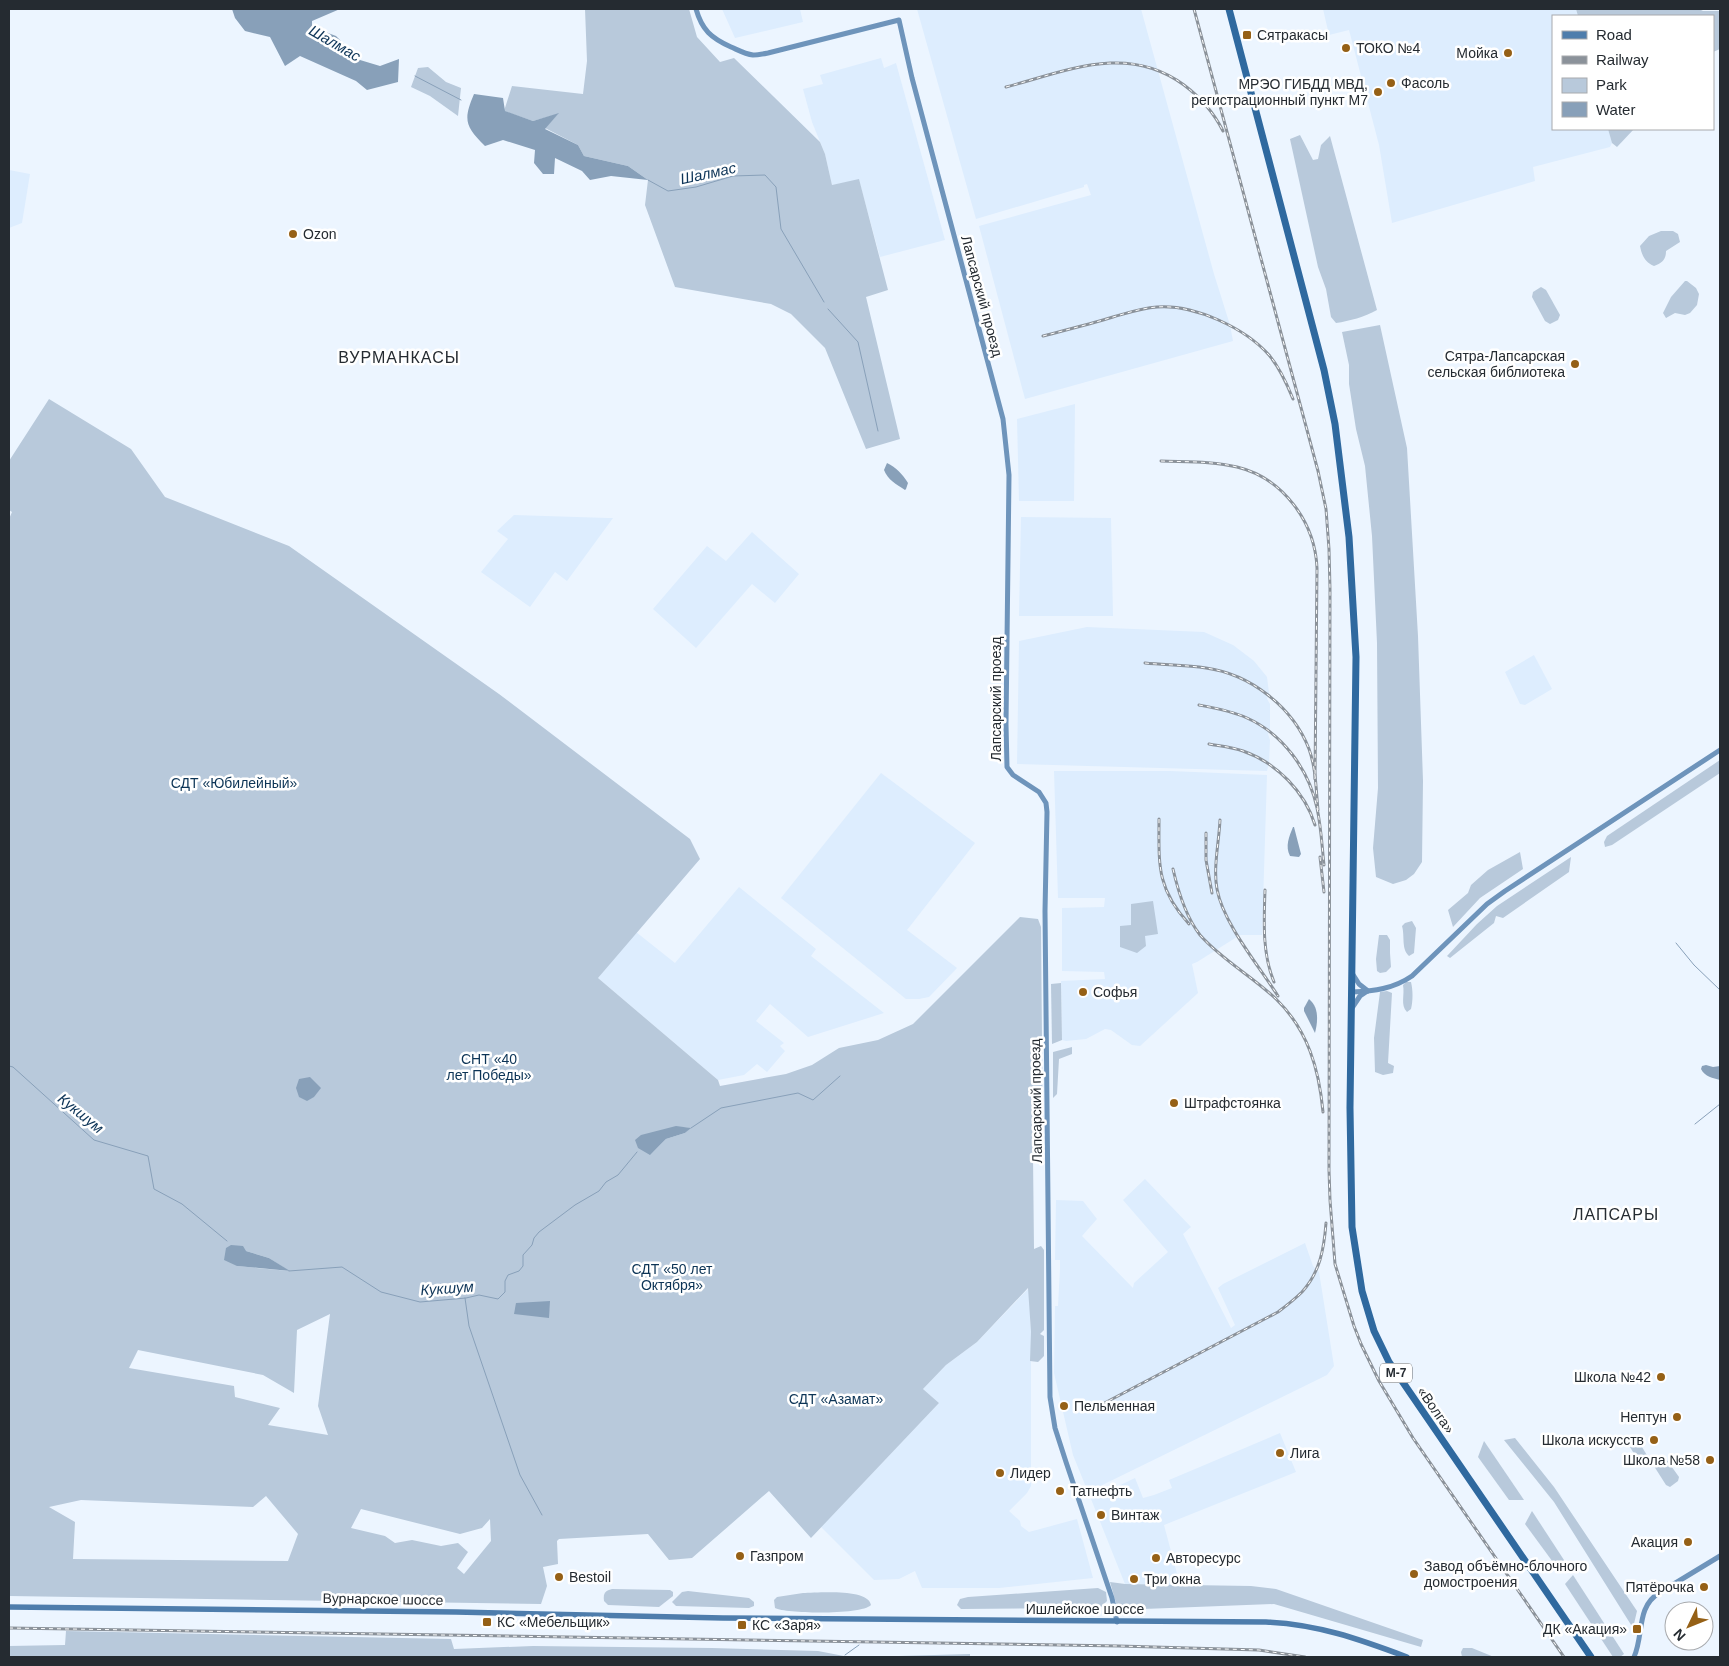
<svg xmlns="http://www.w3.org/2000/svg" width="1729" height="1666" viewBox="0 0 1729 1666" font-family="Arial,sans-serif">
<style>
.built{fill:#ddedfe}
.green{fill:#b8c9db;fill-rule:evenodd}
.water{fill:#88a0b9}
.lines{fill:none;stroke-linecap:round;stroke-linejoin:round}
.stream{stroke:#88a0b9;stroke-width:1}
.secondary{stroke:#6e94bb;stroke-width:5}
.primary{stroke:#4e7dac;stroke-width:5.5}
.highway{stroke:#2f699f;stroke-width:7}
.rail-casing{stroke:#8b929a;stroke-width:3}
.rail{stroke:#fff;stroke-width:1;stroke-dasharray:4;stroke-linecap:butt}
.poi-dot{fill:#956016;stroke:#fff;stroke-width:2}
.labels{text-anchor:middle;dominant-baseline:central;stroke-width:5;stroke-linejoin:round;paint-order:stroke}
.shield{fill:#fff;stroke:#666b6f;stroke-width:1}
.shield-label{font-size:12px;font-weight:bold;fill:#252b31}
.poi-label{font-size:14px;fill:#252b31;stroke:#fff;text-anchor:start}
.street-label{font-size:14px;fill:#252b31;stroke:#fff}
.park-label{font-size:14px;fill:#0c3456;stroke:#fff}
.water-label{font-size:15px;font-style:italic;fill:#0e3558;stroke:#fff}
.quarter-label{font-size:16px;letter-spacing:1px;fill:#252b31;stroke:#fff}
</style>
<rect width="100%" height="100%" fill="#ecf5ff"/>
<g class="built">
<polygon points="722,9 800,9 803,22 735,38"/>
<polygon points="917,9 1141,9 1214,274 1230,325 1233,341 1025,399 979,226 1091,195 1087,184 1084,185 1084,187 976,219"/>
<polygon points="1323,9 1576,9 1578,16 1553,16 1553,129 1608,129 1612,143 1610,147 1533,167 1535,181 1392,223 1379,145 1349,30 1329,35"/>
<polygon points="881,58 884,68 896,63 945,240 880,257 859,180 832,185 825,154 812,122 803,89 823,84 820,75"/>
<polygon points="9,170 30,174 22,223 9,228"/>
<polygon points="1075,404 1074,501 1019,501 1017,419"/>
<polygon points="514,515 608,518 613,518 567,581 555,572 530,607 481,572 508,539 497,531"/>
<polygon points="1021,517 1111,518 1113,616 1019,616"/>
<polygon points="752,532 799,574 775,603 752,584 696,648 653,609 707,546 726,561"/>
<polygon points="1087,627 1204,632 1233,645 1254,661 1267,677 1269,693 1267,699 1270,704 1270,729 1268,734 1270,740 1269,763 1267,771 1017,764 1019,641"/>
<polygon points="1534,655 1552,689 1525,705 1520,704 1505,672"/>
<polygon points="1054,771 1170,771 1267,775 1262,935 1240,935 1197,962 1192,964 1198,993 1140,1046 1132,1045 1111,1030 1105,1029 1086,1039 1066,1041 1062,1040 1061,981 1105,979 1104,972 1062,971 1062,908 1104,907 1105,898 1058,898"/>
<polygon points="881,773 975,843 907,930 957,968 929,997 919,999 906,999 781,898"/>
<polygon points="739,887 816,949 811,956 884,1013 808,1037 770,1004 756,1021 784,1043 780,1046 785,1051 767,1072 757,1064 744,1075 718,1080 598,978 636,932 675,963"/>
<polygon points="1145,1179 1191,1227 1183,1234 1231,1328 1235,1325 1218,1288 1223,1284 1305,1243 1313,1266 1319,1272 1334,1366 1327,1375 1088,1492 1073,1455 1054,1373 1055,1306 1058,1306 1060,1269 1060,1260 1055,1260 1056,1200 1083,1201 1097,1219 1082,1236 1133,1288 1134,1283 1168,1252 1123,1200"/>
<polygon points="1029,1288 1031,1332 1031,1486 1027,1493 1009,1511 1020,1521 1021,1526 1029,1532 1077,1519 1093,1578 999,1588 922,1588 915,1571 899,1579 874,1580 821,1527 939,1403 923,1389 946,1365 977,1342"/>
<polygon points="1280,1433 1296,1472 1164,1525 1180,1585 1125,1584 1091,1499 1135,1478 1143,1498 1154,1495 1172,1488 1169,1480"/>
</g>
<g class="green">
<polygon points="585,9 689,9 697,37 720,62 734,58 820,142 825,154 832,185 859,179 888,290 866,297 900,439 866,449 825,348 791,314 771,304 675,287 645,205 648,180 628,166 584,156 578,145 545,128 558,114 533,121 504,111 512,86 583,94 587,61"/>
<polygon points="1576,9 1699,9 1703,11 1720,11 1720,49 1713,52 1713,16 1578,16"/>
<polygon points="428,67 446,82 461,88 458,116 430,96 411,87 418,68"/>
<polygon points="1608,129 1634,129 1617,147 1612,143"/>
<path d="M1300 135 1313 160 1318 159 1321 145 1330 136 1377 310C1364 317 1350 321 1336 323L1331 317 1326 289 1318 267 1290 139Z"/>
<path d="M1661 231H1673L1678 234 1680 242 1666 251C1666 260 1662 263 1654 266 1645 262 1642 256 1640 246L1649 236Z"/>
<polygon points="1685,281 1687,281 1696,288 1699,294 1697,305 1690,313 1685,315 1675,313 1666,318 1663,313 1671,297"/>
<polygon points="1541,287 1546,290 1560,315 1558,320 1550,324 1545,321 1532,297 1533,292"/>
<polygon points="1380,325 1407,448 1418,636 1423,781 1422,862 1414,874 1406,880 1393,884 1376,877 1373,848 1378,788 1377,643 1372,536 1365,466 1356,429 1349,384 1349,365 1342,332"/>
<path d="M49 399 131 449 165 497 289 546 499 694 690 839 700 859 598 978 718 1080 720 1086 786 1074 812 1065 839 1048 878 1040 913 1024 1020 917 1038 919 1041 927 1043 1157 1033 1156 1034 1249 1041 1246 1044 1250V1330L1040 1334 1044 1336V1356L1038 1362 1030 1361 1031 1332 1028 1288 977 1342 946 1365 923 1389 939 1403 811 1538 769 1491 692 1558 669 1560 648 1534 559 1539 557 1541 558 1564 543 1567 547 1586 541 1604 9 1596V519L12 512 9 510V461ZM676 1127 690 1128 685 1133 666 1139 650 1155ZM246 1251 269 1258 289 1271 237 1266ZM330 1314 318 1406 328 1435 268 1425 280 1408 235 1397 234 1386 129 1368 138 1350 263 1375 294 1393 297 1330ZM266 1496 298 1534 288 1561 73 1559 75 1522 49 1507 81 1500 253 1507ZM361 1509 460 1534 482 1528 490 1519 491 1541 464 1574 457 1568 468 1552 458 1543 441 1546 412 1540 395 1543 385 1536 351 1528Z"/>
<polygon points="1720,760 1720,773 1612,845 1605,847 1604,842 1607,836"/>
<polygon points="1520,852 1523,869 1480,898 1453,927 1448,910 1468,893 1471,885 1488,870"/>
<polygon points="1571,857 1569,872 1503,918 1496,916 1494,923 1450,958 1447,956 1477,924 1497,906"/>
<polygon points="1153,901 1158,934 1145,936 1146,946 1137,953 1120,947 1120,926 1131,925 1131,904"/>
<path d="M1412 921 1416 928 1414 953 1409 956C1401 949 1405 936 1402 926L1405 923Z"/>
<polygon points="1379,935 1387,935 1390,940 1390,953 1391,967 1386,972 1380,973 1377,971 1376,959"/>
<path d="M1406 982H1411C1413 990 1413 1001 1411 1009L1407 1012C1400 1005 1405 995 1403 985Z"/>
<polygon points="1061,983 1062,1040 1052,1044 1051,984"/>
<polygon points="1387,991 1392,993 1388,1063 1394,1066 1393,1073 1383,1075 1375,1072 1374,1038 1380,992"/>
<polygon points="1072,1047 1072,1054 1059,1059 1057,1094 1053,1098 1053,1052"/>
<polygon points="1515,1438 1554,1487 1637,1611 1633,1628 1554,1502 1504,1440"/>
<polygon points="1484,1441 1524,1500 1509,1500 1478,1457"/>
<polygon points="1639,1442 1648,1457 1639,1462 1630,1447"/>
<polygon points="1660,1455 1664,1456 1679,1477 1678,1481 1670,1487 1666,1485 1652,1463 1653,1460"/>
<polygon points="1532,1511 1564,1560 1558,1569 1525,1524"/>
<polygon points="1573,1575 1624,1654 1620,1657 1613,1657 1565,1584"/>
<polygon points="1110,1582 1125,1584 1251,1586 1276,1589 1423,1640 1421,1647 1274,1604 1118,1610"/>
<polygon points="1098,1588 1106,1592 1107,1601 1100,1608 961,1609 957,1605 960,1599 968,1597"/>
<path d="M612 1589 670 1590 673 1592V1596L659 1607 608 1605 604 1601C603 1593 605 1591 612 1589Z"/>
<polygon points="688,1591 749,1598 754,1602 754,1606 749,1608 676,1606 672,1602 682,1592"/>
<path d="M803 1593C817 1593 868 1588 871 1605 862 1615 787 1614 775 1608L774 1600 777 1597Z"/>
<polygon points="66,1631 451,1639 454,1649 533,1646 712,1648 818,1651 849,1657 9,1657 9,1646 65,1645"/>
<polygon points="1463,1648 1472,1648 1494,1657 1462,1657 1461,1652"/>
<polygon points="970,1654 970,1657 863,1657"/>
</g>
<g class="water">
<polygon points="232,9 340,9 312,21 312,27 336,36 360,60 380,66 399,59 398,82 367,90 356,81 300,56 285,66 270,37 245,31 235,18"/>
<path d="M474 94 503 98 505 111 533 121 559 113 545 129 578 145 584 156 628 166 648 180 611 176 590 180 582 171 555 158 554 174H543L534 163 535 150 503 140 485 146C465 126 463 120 474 94Z"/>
<path d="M887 463C896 467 903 475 908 483L906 489 905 490C896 484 888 480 884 470Z"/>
<path d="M1293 827H1294L1301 854 1299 857 1290 856C1285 846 1289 837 1293 827Z"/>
<path d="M1309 999C1319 1007 1318 1021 1315 1033L1304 1011V1008Z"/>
<path d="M1706 1065 1713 1067 1720 1066V1080C1713 1078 1705 1077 1701 1069L1702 1066Z"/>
<polygon points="310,1077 321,1088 314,1097 307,1101 299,1097 296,1088 299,1079"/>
<polygon points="676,1126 691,1128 685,1133 666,1139 650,1155 638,1148 635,1140 641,1135"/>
<polygon points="231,1245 243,1246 246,1251 269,1258 290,1271 237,1266 224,1260 226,1248"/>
<polygon points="550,1301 549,1318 514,1314 516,1303"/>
</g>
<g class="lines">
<g class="stream">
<polyline points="415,76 461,100"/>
<polyline points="648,180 668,191 696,187 733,176 765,175 776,187 781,229 824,302"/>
<polyline points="828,309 858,342 878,431"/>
<polyline points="1676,943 1694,965 1720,990"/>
<polyline points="9,1066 13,1067 94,1140 148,1156 154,1189 182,1204 227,1241"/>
<polyline points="1695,1124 1720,1104"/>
<polyline points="691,1128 721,1108 798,1093 813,1100 840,1076"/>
<polyline points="289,1271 342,1267 381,1292 420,1302 466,1298 479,1295 498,1299 505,1292 505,1281 508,1275 519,1271 523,1266 523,1255 532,1245 534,1238 539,1232 575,1205 599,1191 606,1182 618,1175 637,1152"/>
<polyline points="465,1298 469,1326 520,1475 542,1515"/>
<polyline points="845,1655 859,1645"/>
</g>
<g class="secondary">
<path d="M696 9C702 30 711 38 731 47 738 50 745 54 753 55 758 55 763 54 768 53L899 20 912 78 1003 419 1009 475 1006 724 1007 767 1013 775 1039 792 1046 803 1047 812 1045 911 1050 1397 1055 1428 1066 1462 1112 1598 1117 1622"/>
<polyline points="1352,973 1359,984 1368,991"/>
<path d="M1352 992C1374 991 1393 989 1412 976L1487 904 1505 891 1720 750"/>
<polyline points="1352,1008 1360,996 1366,992"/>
<path d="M1634 1657C1644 1635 1636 1607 1659 1593L1720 1556"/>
</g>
<path class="primary" d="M9 1607 456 1612 723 1618 1266 1622C1317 1624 1359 1639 1407 1657"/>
<polyline class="highway" points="1229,9 1324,370 1335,424 1349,537 1356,657 1350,1108 1352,1227 1362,1291 1374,1331 1389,1362 1591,1657"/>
<g class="rail-casing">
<g id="rail">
<polyline points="1194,9 1318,471 1326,509 1329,549 1330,589 1329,1170 1330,1200 1335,1264 1354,1326 1361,1344 1379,1381 1413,1438 1564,1657"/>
<path d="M1006 87C1067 71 1127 43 1184 85 1200 97 1214 113 1223 131"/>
<path d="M1043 336C1066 330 1090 324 1113 317 1127 313 1142 308 1157 307 1194 304 1245 328 1269 355 1280 368 1287 384 1293 399"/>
<path d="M1161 461C1186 462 1213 461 1237 467 1283 478 1315 522 1317 568L1315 779"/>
<path d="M1145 663C1165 665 1186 665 1206 668 1250 674 1293 707 1309 749 1316 768 1316 790 1318 810"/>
<path d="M1199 705C1215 708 1232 711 1247 718 1283 734 1309 770 1317 808 1321 826 1322 846 1324 865"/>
<path d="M1209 744C1220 746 1232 747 1243 751 1277 763 1305 792 1315 825"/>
<path d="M1159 819C1159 864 1156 888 1189 924"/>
<path d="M1220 820C1219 842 1213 868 1217 889 1223 923 1259 966 1278 996"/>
<polyline points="1206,833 1206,860 1212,893"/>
<polyline points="1320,857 1324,892"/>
<path d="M1173 869C1178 891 1186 917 1200 935 1222 960 1252 976 1276 999 1308 1030 1319 1069 1323 1112"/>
<path d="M1265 890C1264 921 1262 953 1274 982"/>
<path d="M1095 1408 1278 1312C1286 1306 1295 1299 1302 1292 1320 1272 1324 1249 1326 1223"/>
<polyline points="9,1628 1119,1646 1259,1650 1305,1657"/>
</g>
</g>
<use href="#rail" class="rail"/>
</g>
<g class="poi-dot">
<rect x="1242" y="30" width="10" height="10" rx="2.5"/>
<circle cx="1346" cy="48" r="5"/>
<circle cx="1508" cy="53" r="5"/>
<circle cx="1391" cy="83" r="5"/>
<circle cx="1378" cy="92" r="5"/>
<circle cx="293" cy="234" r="5"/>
<circle cx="1575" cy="364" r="5"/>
<circle cx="1083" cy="992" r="5"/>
<circle cx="1174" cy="1103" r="5"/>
<circle cx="1661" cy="1377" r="5"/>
<circle cx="1064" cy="1406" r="5"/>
<circle cx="1677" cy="1417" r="5"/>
<circle cx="1654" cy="1440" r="5"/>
<circle cx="1280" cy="1453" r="5"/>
<circle cx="1710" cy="1460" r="5"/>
<circle cx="1000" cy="1473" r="5"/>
<circle cx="1060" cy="1491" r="5"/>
<circle cx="1101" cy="1515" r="5"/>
<circle cx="1688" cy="1542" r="5"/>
<circle cx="740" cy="1556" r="5"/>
<circle cx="1156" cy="1558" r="5"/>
<circle cx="1414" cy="1574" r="5"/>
<circle cx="559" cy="1577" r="5"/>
<circle cx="1134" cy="1579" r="5"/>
<circle cx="1704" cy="1587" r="5"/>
<rect x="482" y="1617" width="10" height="10" rx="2.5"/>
<rect x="737" y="1620" width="10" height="10" rx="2.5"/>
<rect x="1632" y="1624" width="10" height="10" rx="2.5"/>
</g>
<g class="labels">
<rect class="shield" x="1380" y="1363.5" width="32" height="19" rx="4"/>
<g class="shield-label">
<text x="1396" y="1373">М-7</text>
</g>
<g class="poi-label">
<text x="1257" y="35">Сятракасы</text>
<text x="1356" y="48">ТОКО №4</text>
<text x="1498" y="53" text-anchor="end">Мойка</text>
<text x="1401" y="83">Фасоль</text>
<text x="1368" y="84" text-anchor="end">МРЭО ГИБДД МВД,<tspan x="1368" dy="16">регистрационный пункт М7</tspan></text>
<text x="303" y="234">Ozon</text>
<text x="1565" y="356" text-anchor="end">Сятра-Лапсарская<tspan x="1565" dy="16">сельская библиотека</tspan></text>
<text x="1093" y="992">Софья</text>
<text x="1184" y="1103">Штрафстоянка</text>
<text x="1651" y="1377" text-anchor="end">Школа №42</text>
<text x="1074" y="1406">Пельменная</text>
<text x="1667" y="1417" text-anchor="end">Нептун</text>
<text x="1644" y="1440" text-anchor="end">Школа искусств</text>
<text x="1290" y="1453">Лига</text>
<text x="1700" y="1460" text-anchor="end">Школа №58</text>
<text x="1010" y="1473">Лидер</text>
<text x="1070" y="1491">Татнефть</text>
<text x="1111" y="1515">Винтаж</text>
<text x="1678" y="1542" text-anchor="end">Акация</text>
<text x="750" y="1556">Газпром</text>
<text x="1166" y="1558">Авторесурс</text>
<text x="1424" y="1566">Завод объёмно-блочного<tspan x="1424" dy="16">домостроения</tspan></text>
<text x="569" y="1577">Bestoil</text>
<text x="1144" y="1579">Три окна</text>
<text x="1694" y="1587" text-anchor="end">Пятёрочка</text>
<text x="497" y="1622">КС «Мебельщик»</text>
<text x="752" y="1625">КС «Заря»</text>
<text x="1627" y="1629" text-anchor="end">ДК «Акация»</text>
</g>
<g class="street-label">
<text transform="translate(982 296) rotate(75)">Лапсарский проезд</text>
<text transform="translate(996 699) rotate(-90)">Лапсарский проезд</text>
<text transform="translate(1036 1101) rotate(-91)">Лапсарский проезд</text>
<text transform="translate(1436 1410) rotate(55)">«Волга»</text>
<text transform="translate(383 1599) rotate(1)">Вурнарское шоссе</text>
<text x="1085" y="1609">Ишлейское шоссе</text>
</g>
<g class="park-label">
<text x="234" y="783">СДТ «Юбилейный»</text>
<text x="489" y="1059">СНТ «40<tspan x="489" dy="16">лет Победы»</tspan></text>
<text x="672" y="1269">СДТ «50 лет<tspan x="672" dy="16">Октября»</tspan></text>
<text x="836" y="1399">СДТ «Азамат»</text>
</g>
<g class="water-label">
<text transform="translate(335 43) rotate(30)">Шалмас</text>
<text transform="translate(708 173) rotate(-12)">Шалмас</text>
<text transform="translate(81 1113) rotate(39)">Кукшум</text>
<text transform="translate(447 1288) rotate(-4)">Кукшум</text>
</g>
<g class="quarter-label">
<text x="399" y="357">ВУРМАНКАСЫ</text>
<text x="1616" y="1214">ЛАПСАРЫ</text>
</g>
</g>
<rect width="1729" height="1666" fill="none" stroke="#252b31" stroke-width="20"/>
<rect x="1552" y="15" width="162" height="115" fill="#ffffff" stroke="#a8aaad"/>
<rect x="1562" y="31" width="25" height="8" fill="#4e7dac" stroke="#a8aaad"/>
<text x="1596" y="40" font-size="15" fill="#252b31">Road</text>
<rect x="1562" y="56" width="25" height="8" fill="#8b929a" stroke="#a8aaad"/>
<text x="1596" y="65" font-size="15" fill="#252b31">Railway</text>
<rect x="1562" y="78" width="25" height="15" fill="#b8c9db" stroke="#a8aaad"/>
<text x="1596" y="90" font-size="15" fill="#252b31">Park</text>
<rect x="1562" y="102" width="25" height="15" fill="#88a0b9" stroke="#a8aaad"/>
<text x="1596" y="115" font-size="15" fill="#252b31">Water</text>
<g transform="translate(1689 1626) rotate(227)"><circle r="24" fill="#ffffff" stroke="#a8aaad"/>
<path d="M0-4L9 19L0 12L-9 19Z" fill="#956016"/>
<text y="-8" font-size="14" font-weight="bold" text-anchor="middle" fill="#252b31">N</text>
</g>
</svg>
